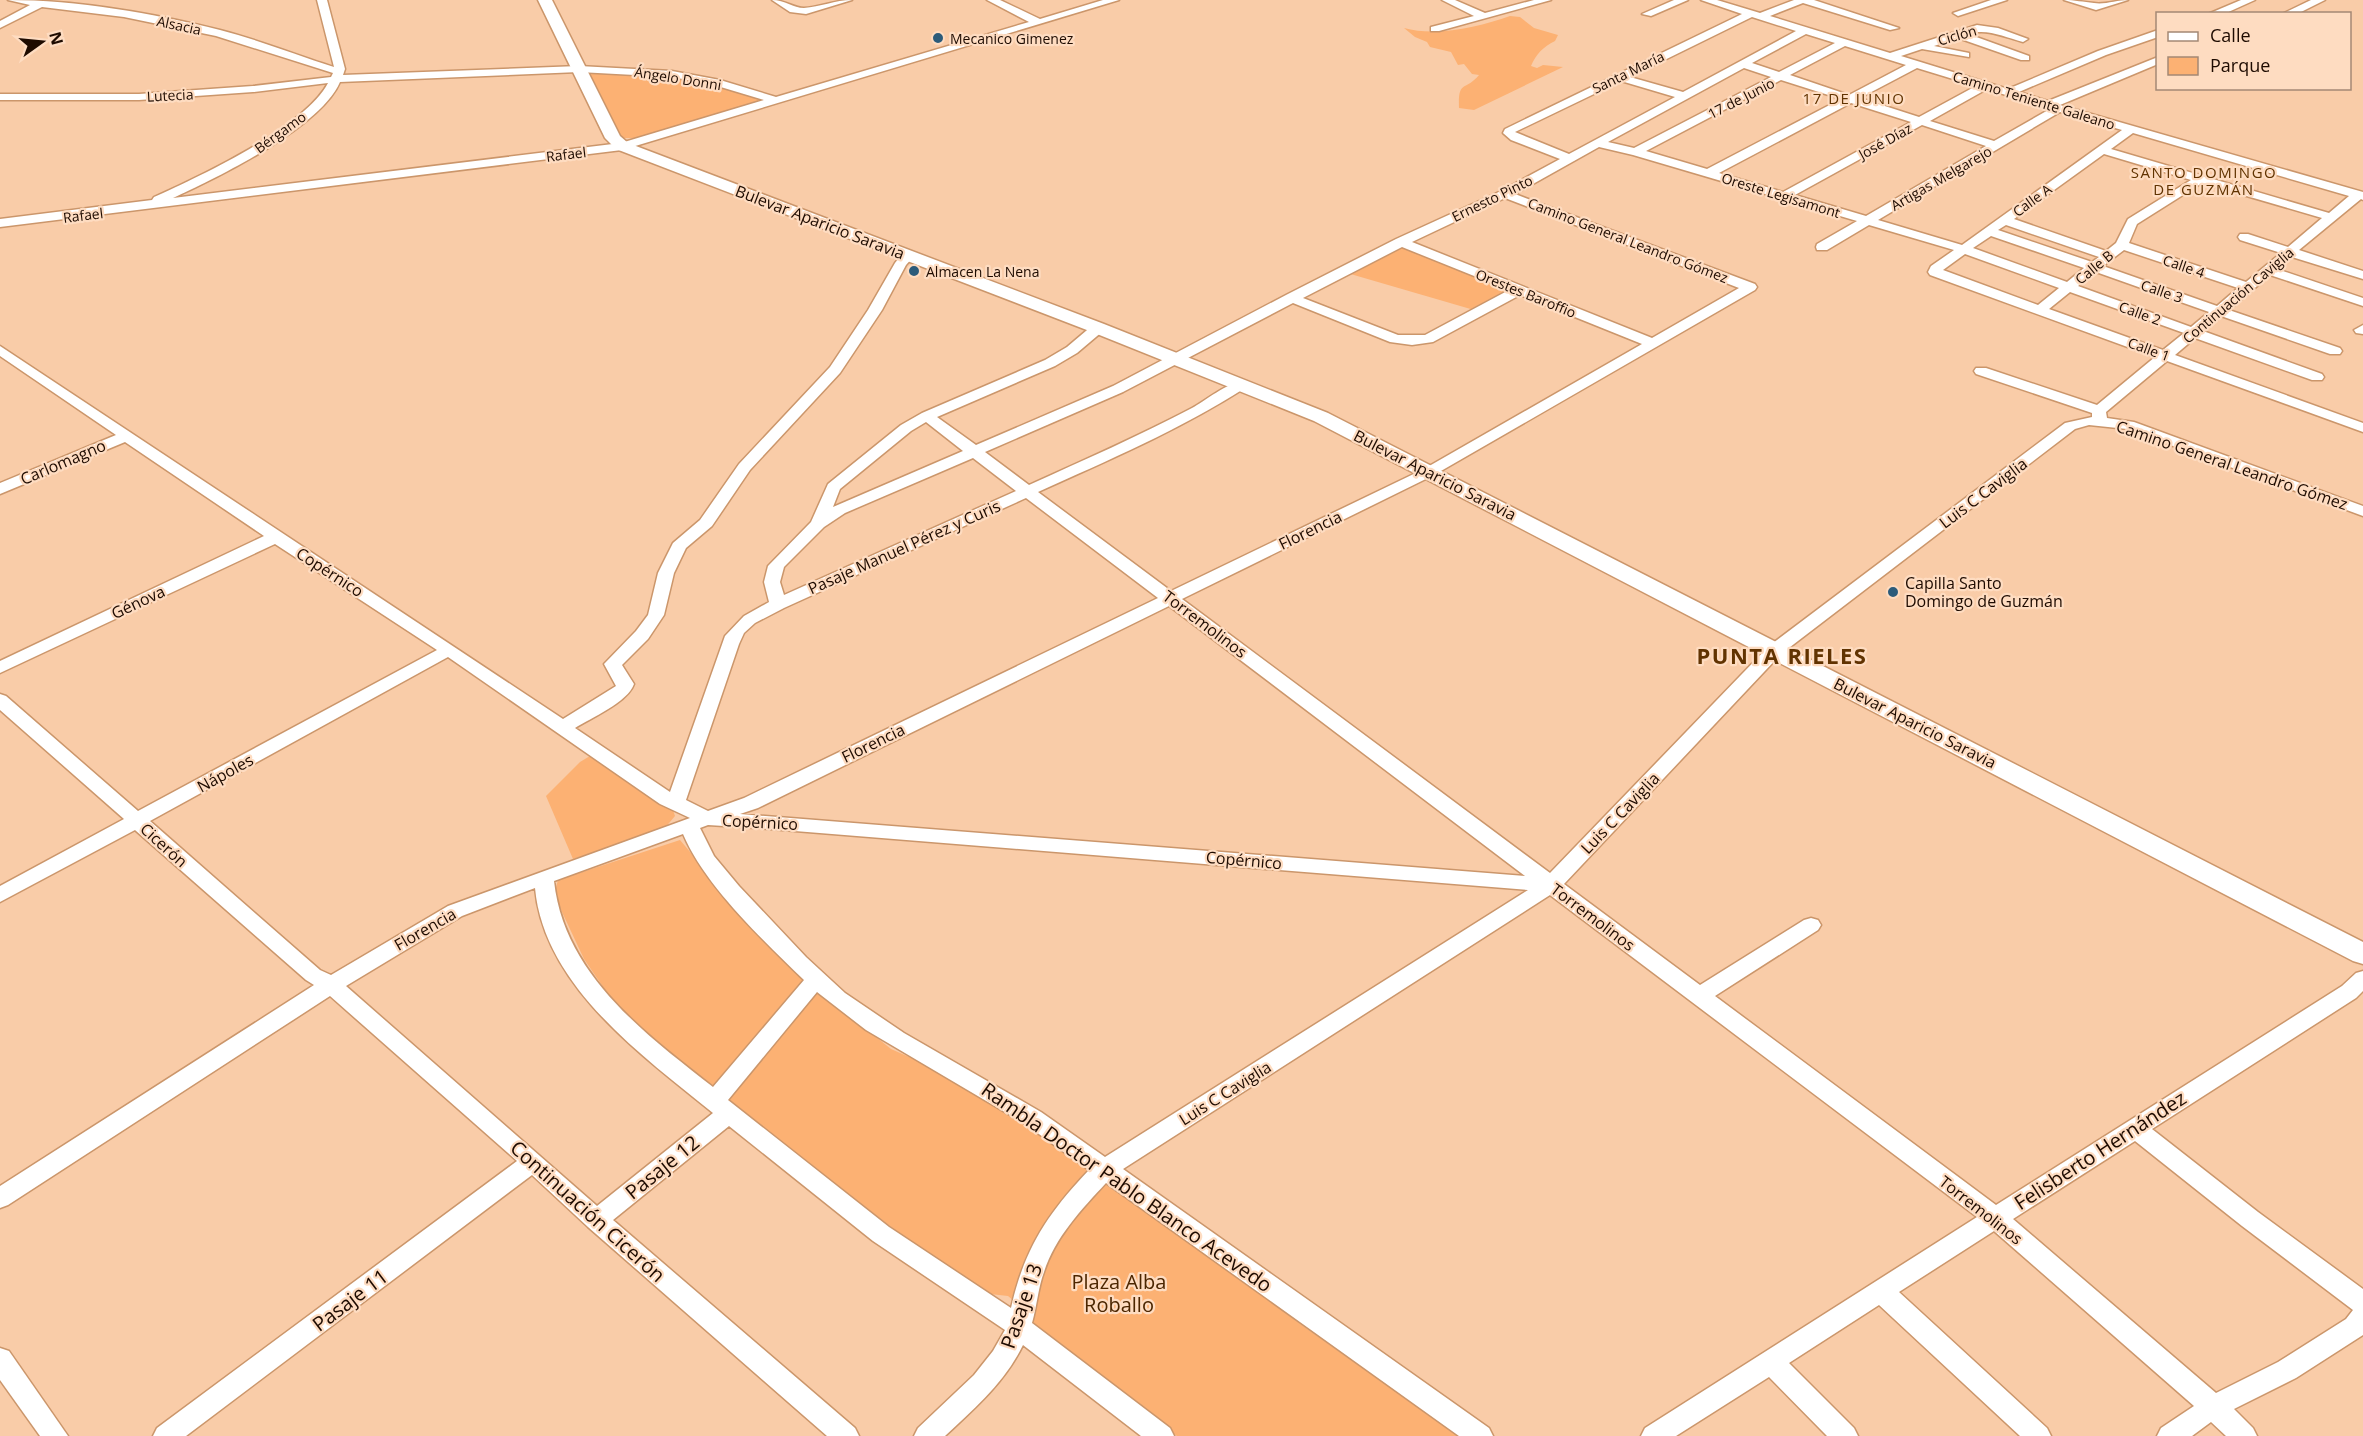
<svg xmlns="http://www.w3.org/2000/svg" width="2363" height="1436" viewBox="0 0 2363 1436" font-family="'Open Sans',sans-serif">
<style>
.green{fill:#fcb173}
.lines{fill:none;stroke-linecap:round;stroke-linejoin:round}
.street-casing{stroke:#cb966b;stroke-width:3}
.secondary-casing{stroke:#cb966b;stroke-width:3}
.street{fill:#fff;fill-rule:evenodd}
.secondary{fill:#fff;fill-rule:evenodd}
.poi-dot{fill:#2c5b7a;stroke:#fedcc1;stroke-width:2}
.labels{text-anchor:middle;dominant-baseline:central;stroke-width:4.5;stroke-linejoin:round;paint-order:stroke}
.far-street-label{font-size:14px;fill:#1e0b00;stroke:#fedcc1}
.far-poi-label{font-size:14px;fill:#1e0b00;stroke:#fedcc1;text-anchor:start}
.far-neighbourhood-label{font-size:15px;letter-spacing:1.5px;fill:#613301;stroke:#fedcc1}
.street-label{font-size:16px;fill:#1e0b00;stroke:#fedcc1}
.poi-label{font-size:16px;fill:#1e0b00;stroke:#fedcc1;text-anchor:start}
.near-street-label{font-size:20px;fill:#1e0b00;stroke:#fedcc1}
.near-park-label{font-size:20px;fill:#4c2600;stroke:#fedcc1}
.district-label{font-size:22px;font-weight:bold;letter-spacing:1.5px;fill:#613301;stroke:#fedcc1}
</style>
<rect width="100%" height="100%" fill="#f9cca8"/>
<g class="green">
<path d="M1510 16 1520 17 1534 28 1558 35 1555 41C1543 47 1536 54 1531 66L1537 68 1543 65 1563 67 1474 110 1459 108C1458 79 1465 92 1479 75L1472 74 1464 64 1458 65 1451 52 1430 47 1427 42 1415 37 1404 28C1436 37 1479 27 1510 16Z"/>
<polygon points="595,72 677,77 714,84 762,100 638,138 621,138 588,75"/>
<polygon points="1401,247 1406,247 1510,290 1474,310 1347,273"/>
<polygon points="590,756 672,807 675,816 664,829 573,859 546,796 580,762"/>
<polygon points="680,840 717,884 830,1000 891,1049 934,1068 1094,1170 1303,1326 1459,1436 1177,1436 1061,1353 1035,1326 1031,1315 1008,1296 990,1294 919,1248 732,1107 648,1038 612,1000 584,959 554,895 558,880"/>
</g>
<g class="lines">
<g class="street-casing">
<g id="street">
<path d="M8 0C77 0 152 13 220 30 259 40 296 55 334 67L317 0H327L345 69 343 75 579 66 672 71 720 80 776 97 1029 22 987 0H1000L1040 19 1103 0H1119L622 150 0 227V219L152 200 154 197C199 177 305 127 328 83L253 92 139 100H0V94H139L253 86 331 77 333 73 216 36 124 17 42 7 0 28V21L30 5ZM579 72 672 77 714 85 764 100 621 143 173 198C217 178 321 127 340 82Z"/>
<path d="M772 0C785 0 793 8 804 8 820 7 835 0 852 0L806 14 790 12Z"/>
<polygon points="1442,0 1455,0 1485,13 1534,0 1551,0 1439,31 1431,31 1431,27 1474,16"/>
<polygon points="1674,0 1688,0 1651,16 1642,14"/>
<path d="M1701 0H1717L1760 13 1794 0H1814L1899 28 1890 30 1803 3 1770 16 1890 53 1977 25 1998 28 2028 39 2023 42C2004 37 1987 28 1968 34L2029 56V60H2021L1958 38 1934 46 1969 53V57L1922 49 1901 56 2008 89 2098 51 2158 30V37L2106 55 2019 92 2048 101 2158 57V64L2060 105 2363 192V200L2361 199 2299 250 2363 271V279L2292 257 2277 269 2363 298V306L2270 275 2229 310 2340 348 2342 351 2340 354H2330L2221 316 2203 331 2322 374 2324 377 2322 380H2312L2195 338 2175 355 2363 423V432L2167 361 2106 412 2107 418 2134 422 2363 506V516L2127 429 2089 425 2075 429 1781 654 1564 884 1700 985 1804 920 1811 918 1818 920 1821 925 1818 930 1715 996 1996 1205 2342 986 2356 973 2363 971V991L2356 998 2152 1129 2258 1212 2363 1289V1335L2296 1378 2234 1409 2253 1428 2257 1436H2226L2211 1422 2192 1436H2157L2161 1428 2194 1406 1994 1231 1899 1292 2047 1428 2051 1436H2020L1879 1305 1789 1363 1854 1428 1858 1436H1827L1769 1377 1676 1436H1641L1645 1428 1977 1217 1550 895 1123 1169 1489 1428 1493 1436H1459L1106 1183C1082 1209 1055 1237 1044 1272 1038 1288 1037 1306 1032 1323L1170 1428 1174 1436H1141L1023 1345C1005 1382 975 1408 945 1436H914L918 1428 974 1375 993 1351 1005 1330 873 1241 729 1126 613 1220 855 1428 859 1436H827L588 1227 532 1175 186 1436H153L157 1428 517 1161 330 996 8 1205 0 1208V1186L314 985 306 980 135 830 0 902V886L124 819 0 710V694L6 696 138 811 437 650 275 544 0 673V661L264 536 125 442 0 494V483L116 435 0 356V346L563 719 616 686 604 664 636 631 648 615 658 573 673 543 700 520 739 464 830 367 868 310 895 263 903 253H913L914 256 906 265 882 310 840 373 750 470 712 526 686 548 674 573 664 615 648 639 622 665 634 684C628 702 591 718 575 728L670 792 725 636 744 616 769 602 764 582 768 566 811 522 828 484 901 425 922 413 1045 360 1067 347 1093 325H1103L1105 328 1103 331 1077 353 1055 366 937 417 976 445 1113 386 1286 295 1396 239 1501 191 1560 159 1511 140 1503 133 1505 129 1742 14ZM1752 17 1796 31 1683 92 1630 77ZM1806 34 1835 43 1779 72 1752 63ZM1845 46 1906 65 1849 95 1790 75ZM1744 68 1771 77 1634 148 1608 142ZM1917 68 1976 86 1919 117 1860 98ZM1781 80 1841 99 1707 169 1646 151ZM1621 81 1675 97 1569 154 1515 132ZM1987 89 2050 109 1994 141 1930 121ZM1851 103 1911 122 1783 192 1719 173ZM2060 112 2122 130 1962 245 1878 220ZM1922 125 1986 146 1866 216 1795 195ZM2133 133 2349 196 2329 213 2111 149ZM1599 147 1633 155 1857 221 1817 244 1816 247 1817 250H1827L1869 225 1954 250 1931 266 1928 272 1930 275 2155 357 2097 405 1986 368H1976L1974 371 1976 374 2092 413V417L2065 423 1769 646 1550 873 1182 599 1434 475 1755 290 1757 287 1755 284 1515 194ZM2104 154 2191 180 2128 219 2116 243 2106 251 2014 219ZM2202 183 2322 218 2288 247 2248 234H2240L2238 237 2240 240 2281 253 2246 282 2129 243 2137 224ZM1505 198 1739 288 1652 338 1412 242ZM2006 225 2099 257 2092 262 1998 230ZM1991 236 2084 268 2067 282 1973 248ZM1402 247 1509 290 1425 335H1398L1303 298ZM2124 250 2238 288 2217 306 2103 266ZM1965 254 2059 288 2038 305 1943 270ZM2096 272 2209 312 2191 327 2078 286ZM2070 292 2184 333 2163 350 2049 309ZM1520 295 1642 344 1424 469 1171 591 1038 492C1109 460 1179 430 1245 388L1247 385 1245 382C1232 379 1205 401 1192 408 1139 436 1084 460 1029 485L985 452 1123 392 1293 303 1390 342 1412 345 1433 342ZM926 422 963 451 833 507 840 489 911 431ZM973 458 1016 491 784 595 780 582 784 567 824 527 845 513ZM1026 498 1158 598 744 798 708 811 686 800 739 644 744 633 755 623 784 608ZM1169 606 1525 876 740 814 758 808ZM448 657 660 804 690 818 448 906 331 975 320 970 150 821ZM708 825 770 829 1528 890 1105 1157 1041 1112 904 1033 845 993 806 957 739 886 714 856 700 828ZM683 834C705 886 763 940 804 980L713 1087C644 1033 564 974 554 881ZM535 888C544 986 643 1056 713 1113L597 1206 346 986 462 916ZM817 992 866 1030 1025 1124 1089 1170C1048 1213 1024 1249 1011 1308L889 1227 728 1100ZM2135 1141 2242 1226 2353 1310 2346 1319 2278 1362 2216 1393 2013 1219Z"/>
<polygon points="1991,0 2007,0 1958,16 1953,13"/>
<path d="M2064 0C2075 0 2083 2 2094 3 2104 5 2117 0 2128 0L2096 10Z"/>
<polygon points="2241,0 2255,0 2224,14 2208,14"/>
<polygon points="2311,0 2325,0 2297,14 2282,14"/>
<polygon points="2363,325 2363,334 2356,333 2354,330"/>
<polygon points="0,1348 9,1351 68,1436 40,1436 0,1380"/>
</g>
</g>
<g class="secondary-casing">
<polygon id="secondary" points="538,0 552,0 620,136 628,143 1104,324 1328,413 2363,942 2363,964 2353,961 1314,421 1092,332 616,149 605,138"/>
</g>
<use href="#street" class="street"/>
<use href="#secondary" class="secondary"/>
</g>
<g class="poi-dot">
<circle cx="938" cy="38" r="6"/>
<circle cx="914" cy="271" r="6"/>
<circle cx="1893" cy="592" r="6"/>
</g>
<g class="labels">
<g class="far-street-label">
<text transform="translate(179 25) rotate(12)">Alsacia</text>
<text transform="translate(1957 35) rotate(-16)">Ciclón</text>
<text transform="translate(1628 72) rotate(-26)">Santa María</text>
<text transform="translate(678 78) rotate(9)">Ángelo Donni</text>
<text transform="translate(170 95) rotate(-3)">Lutecia</text>
<text transform="translate(1741 98) rotate(-27)">17 de Junio</text>
<text transform="translate(2034 100) rotate(17)">Camino Teniente Galeano</text>
<text transform="translate(280 132) rotate(-36)">Bérgamo</text>
<text transform="translate(1885 141) rotate(-29)">José Díaz</text>
<text transform="translate(566 154) rotate(-7)">Rafael</text>
<text transform="translate(1941 178) rotate(-30)">Artigas Melgarejo</text>
<text transform="translate(1781 195) rotate(17)">Oreste Legisamont</text>
<text transform="translate(1492 198) rotate(-26)">Ernesto Pinto</text>
<text transform="translate(2032 200) rotate(-36)">Calle A</text>
<text transform="translate(83 215) rotate(-7)">Rafael</text>
<text transform="translate(1628 240) rotate(21)">Camino General Leandro Gómez</text>
<text transform="translate(2184 266) rotate(19)">Calle 4</text>
<text transform="translate(2094 267) rotate(-39)">Calle B</text>
<text transform="translate(2162 291) rotate(19)">Calle 3</text>
<text transform="translate(1526 293) rotate(22)">Orestes Baroffio</text>
<text transform="translate(2238 295) rotate(-40)">Continuación Caviglia</text>
<text transform="translate(2140 313) rotate(20)">Calle 2</text>
<text transform="translate(2149 349) rotate(20)">Calle 1</text>
</g>
<g class="far-poi-label">
<text x="950" y="38">Mecanico Gimenez</text>
<text x="926" y="271">Almacen La Nena</text>
</g>
<g class="far-neighbourhood-label">
<text x="1854" y="98">17 DE JUNIO</text>
<text x="2204" y="172">SANTO DOMINGO<tspan x="2204" dy="17">DE GUZMÁN</tspan></text>
</g>
<g class="street-label">
<text transform="translate(820 222) rotate(21)">Bulevar Aparicio Saravia</text>
<text transform="translate(63 462) rotate(-23)">Carlomagno</text>
<text transform="translate(2232 465) rotate(19)">Camino General Leandro Gómez</text>
<text transform="translate(1435 475) rotate(27)">Bulevar Aparicio Saravia</text>
<text transform="translate(1983 493) rotate(-37)">Luis C Caviglia</text>
<text transform="translate(1310 530) rotate(-26)">Florencia</text>
<text transform="translate(904 547) rotate(-24)">Pasaje Manuel Pérez y Curis</text>
<text transform="translate(330 572) rotate(33)">Copérnico</text>
<text transform="translate(138 602) rotate(-25)">Génova</text>
<text transform="translate(1205 624) rotate(37)">Torremolinos</text>
<text transform="translate(1915 723) rotate(27)">Bulevar Aparicio Saravia</text>
<text transform="translate(873 743) rotate(-26)">Florencia</text>
<text transform="translate(225 773) rotate(-29)">Nápoles</text>
<text transform="translate(1620 813) rotate(-46)">Luis C Caviglia</text>
<text transform="translate(760 822) rotate(3)">Copérnico</text>
<text transform="translate(164 845) rotate(42)">Cicerón</text>
<text transform="translate(1244 860) rotate(5)">Copérnico</text>
<text transform="translate(1593 917) rotate(37)">Torremolinos</text>
<text transform="translate(425 929) rotate(-30)">Florencia</text>
<text transform="translate(1225 1093) rotate(-32)">Luis C Caviglia</text>
<text transform="translate(1981 1210) rotate(38)">Torremolinos</text>
</g>
<g class="poi-label">
<text x="1905" y="583">Capilla Santo<tspan x="1905" dy="18">Domingo de Guzmán</tspan></text>
</g>
<g class="near-street-label">
<text transform="translate(2100 1150) rotate(-33)">Felisberto Hernández</text>
<text transform="translate(662 1167) rotate(-39)">Pasaje 12</text>
<text transform="translate(1127 1187) rotate(35)">Rambla Doctor Pablo Blanco Acevedo</text>
<text transform="translate(588 1211) rotate(42)">Continuación Cicerón</text>
<text transform="translate(350 1300) rotate(-37)">Pasaje 11</text>
<text transform="translate(1021 1306) rotate(-71)">Pasaje 13</text>
</g>
<g class="near-park-label">
<text x="1119" y="1281">Plaza Alba<tspan x="1119" dy="23">Roballo</tspan></text>
</g>
<g class="district-label">
<text x="1782" y="655">PUNTA RIELES</text>
</g>
</g>
<rect x="2156" y="12" width="195" height="78" fill="#fedcc1" stroke="#a48874" stroke-width="1.5"/>
<rect x="2168" y="32" width="30" height="9" fill="#ffffff" stroke="#a48874" stroke-width="1.5"/>
<text x="2210" y="42" font-size="18" fill="#1e0b00">Calle</text>
<rect x="2168" y="57" width="30" height="18" fill="#fcb173" stroke="#a48874" stroke-width="1.5"/>
<text x="2210" y="72" font-size="18" fill="#1e0b00">Parque</text>
<g transform="translate(42 42) rotate(75)" stroke="#fedcc1" stroke-width="4.5" paint-order="stroke">
<path d="M0-4.5L10 22L0 15L-10 22Z" fill="#1e0b00"/>
<text y="-9" font-size="16" font-weight="bold" text-anchor="middle" fill="#1e0b00">N</text>
</g>
</svg>
